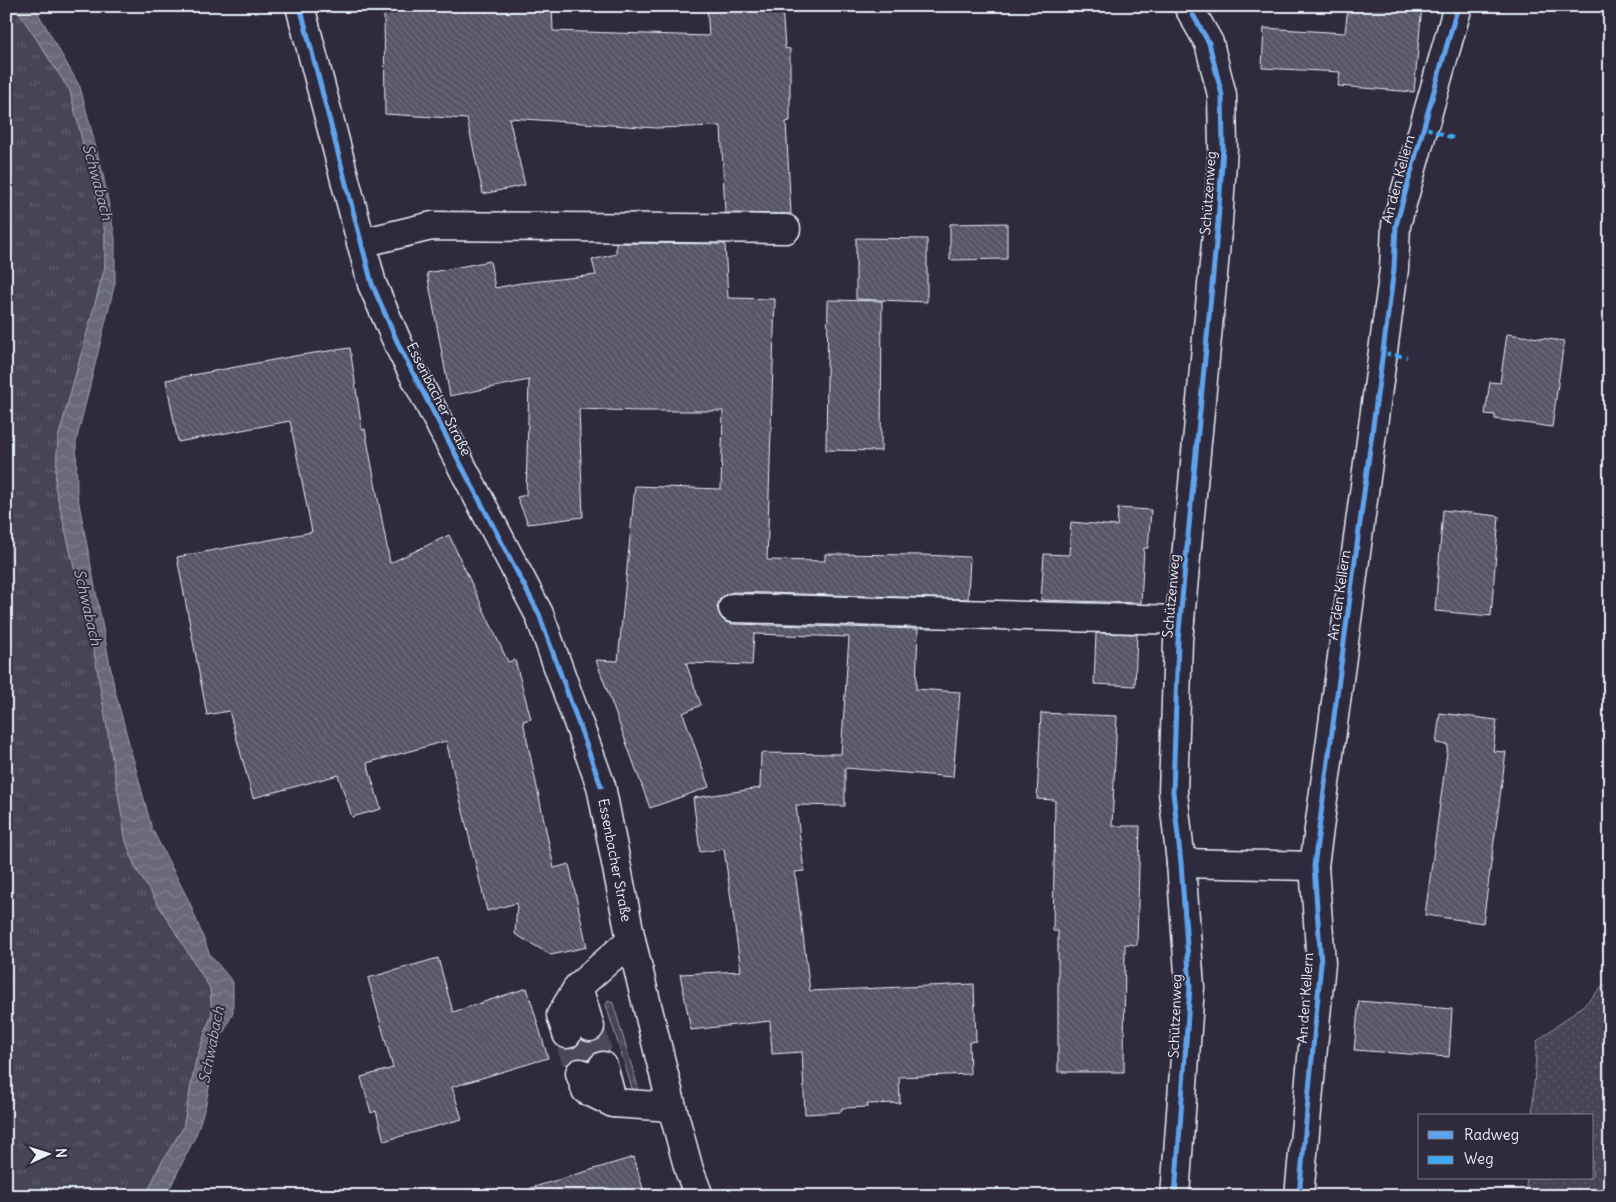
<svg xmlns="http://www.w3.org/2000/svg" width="1616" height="1202" viewBox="0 0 1616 1202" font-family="Delius,sans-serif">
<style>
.grass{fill:url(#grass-tufts);stroke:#979aa6}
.park{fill:url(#park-dots);stroke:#979aa6}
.water{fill:url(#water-waves);stroke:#9c9fab}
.building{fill:url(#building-back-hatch);stroke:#e8f1f8}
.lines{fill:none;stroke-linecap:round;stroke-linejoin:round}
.minor-tunnel{stroke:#4b4859;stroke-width:28;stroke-dasharray:28 14;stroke-linecap:butt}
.minor-casing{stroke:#e8f1f8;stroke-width:31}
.minor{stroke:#2f2a3d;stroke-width:28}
.quiet{stroke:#3fa9f5;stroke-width:4;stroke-dasharray:8 4;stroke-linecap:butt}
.cycleway-casing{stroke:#2f2a3d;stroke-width:8}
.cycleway{stroke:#60a3ed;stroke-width:5}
.labels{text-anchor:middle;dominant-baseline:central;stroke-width:4;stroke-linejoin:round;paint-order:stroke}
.street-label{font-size:14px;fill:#e8f1f8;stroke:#2f2a3d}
.water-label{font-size:15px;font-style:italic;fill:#afb4be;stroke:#2f2a3d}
</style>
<defs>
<pattern id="grass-tufts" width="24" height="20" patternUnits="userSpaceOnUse" patternTransform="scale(1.25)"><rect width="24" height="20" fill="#464455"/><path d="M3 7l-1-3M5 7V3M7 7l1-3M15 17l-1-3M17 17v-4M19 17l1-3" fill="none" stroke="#615f6e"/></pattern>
<pattern id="park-dots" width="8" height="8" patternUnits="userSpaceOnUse" patternTransform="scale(1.25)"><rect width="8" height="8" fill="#464455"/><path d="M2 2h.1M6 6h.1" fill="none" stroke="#615f6e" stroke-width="1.8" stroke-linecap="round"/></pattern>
<pattern id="water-waves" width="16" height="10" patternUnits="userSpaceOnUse" patternTransform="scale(1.25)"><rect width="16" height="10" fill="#696978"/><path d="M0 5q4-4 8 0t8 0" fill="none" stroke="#7e7f8c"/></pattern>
<pattern id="building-back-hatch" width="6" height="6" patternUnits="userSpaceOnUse" patternTransform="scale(1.25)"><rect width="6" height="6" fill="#575565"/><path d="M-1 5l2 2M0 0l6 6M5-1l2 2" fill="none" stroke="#6f6e7c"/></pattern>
</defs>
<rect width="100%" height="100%" fill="#2f2a3d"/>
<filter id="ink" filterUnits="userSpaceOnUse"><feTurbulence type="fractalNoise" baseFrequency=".02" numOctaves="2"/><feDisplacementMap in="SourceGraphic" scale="10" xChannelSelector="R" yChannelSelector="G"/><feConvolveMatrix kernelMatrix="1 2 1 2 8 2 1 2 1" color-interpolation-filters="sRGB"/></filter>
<g filter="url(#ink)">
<g class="grass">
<polygon points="6,6 15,6 70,91 105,232 105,267 58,439 55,486 95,656 126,841 135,867 210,988 212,1013 196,1060 183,1128 160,1165 146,1196 6,1196"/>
<polygon points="608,1001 613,1003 638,1087 636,1090 632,1088 606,1005"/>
</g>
<polygon class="park" points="1610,979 1610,1196 1525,1196 1527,1178 1592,1178 1592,1116 1532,1116 1537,1041 1585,1004"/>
<polygon class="water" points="15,6 34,6 80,87 103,174 115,238 115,283 76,442 77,493 115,691 152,829 189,901 210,955 233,982 233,1012 216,1049 206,1104 196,1135 166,1196 146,1196 160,1165 183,1128 196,1060 212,1013 210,988 135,867 126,841 95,656 55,486 58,439 105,267 105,232 70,91"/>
<g class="building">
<polygon points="455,6 552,6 553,31 709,36 707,6 782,6 785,48 790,49 790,121 786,122 791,214 725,213 721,126 656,128 509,118 525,185 483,194 467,119 385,114 384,9"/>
<polygon points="1348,6 1422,6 1414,92 1338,86 1340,72 1262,68 1264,28 1345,33"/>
<polygon points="1007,223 1007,259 950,260 950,224"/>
<polygon points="856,238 927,239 927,302 856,299"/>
<polygon points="616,243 725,244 728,298 775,299 767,560 825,561 825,554 921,555 970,557 968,599 733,592 725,595 720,599 717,607 720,616 725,622 733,624 918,629 916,689 960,692 953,777 845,768 845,806 796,805 804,871 795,872 810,991 974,984 976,1041 969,1042 970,1074 899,1077 900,1103 867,1104 868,1107 842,1108 841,1112 805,1114 802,1052 772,1054 770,1021 691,1030 680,974 741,971 724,849 700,852 693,798 760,788 761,753 841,754 849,637 754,634 752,665 686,663 701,705 683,713 709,787 650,808 596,660 618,661 635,486 721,489 723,411 638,411 579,409 583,517 528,524 517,497 526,495 529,380 450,396 427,273 490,261 495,288 521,283 596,275 592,260 616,254"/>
<polygon points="828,300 882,301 881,451 826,450"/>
<polygon points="1507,334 1564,341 1552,427 1495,419 1495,415 1485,414 1490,382 1500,383"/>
<polygon points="350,348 362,430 365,429 390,563 449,535 508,662 515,660 531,719 523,721 554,868 569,864 587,947 551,955 515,934 517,903 487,911 446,741 367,763 381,809 352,817 338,775 253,798 229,711 207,715 177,557 312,532 290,421 178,442 166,380 300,355"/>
<polygon points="1118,508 1151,510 1148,548 1144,548 1141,603 1041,600 1044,554 1069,555 1071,522 1117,526"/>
<polygon points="1443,510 1499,516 1491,616 1435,611"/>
<polygon points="1096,633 1137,634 1135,686 1094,684"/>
<polygon points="1041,713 1117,716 1112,826 1140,826 1137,945 1125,944 1124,1072 1058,1072 1058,931 1053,931 1055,800 1037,799"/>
<polygon points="1440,713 1497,720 1493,751 1506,752 1483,923 1425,915 1448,745 1436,743"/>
<polygon points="438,958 453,1012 527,988 548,1058 452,1087 462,1119 384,1141 376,1111 371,1113 361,1077 393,1068 368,978"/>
<polygon points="1359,1001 1452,1009 1449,1057 1354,1050"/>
<polygon points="603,1034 609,1052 598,1051 592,1055 589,1060 582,1058 575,1058 567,1065 561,1048 572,1049 578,1045 581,1039 587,1042 595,1042 601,1038"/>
<polygon points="634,1157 645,1196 532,1196 531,1188"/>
</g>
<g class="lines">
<g class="minor-tunnel">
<polyline points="590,1027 603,1066"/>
<polyline points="567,1034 580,1073"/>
</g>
<g class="minor-casing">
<g id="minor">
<polyline points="300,6 372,284 400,348 539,614 601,786 631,940 672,1107 689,1170 699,1196"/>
<polyline points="361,243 432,226 786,229"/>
<polyline points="733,608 1180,620"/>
<polyline points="1181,863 1314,866"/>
<polyline points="590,1027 578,987 631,940"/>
<polyline points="567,1034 561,1015 578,987"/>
<polyline points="603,1066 613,1103 672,1107"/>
<polyline points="580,1073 586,1090 613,1103"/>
<polyline points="1175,1196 1190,987 1181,863 1173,792 1178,641 1218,222 1223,148 1222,95 1209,43 1188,6"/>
<polyline points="1299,1196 1321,963 1314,866 1394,269 1396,225 1458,6"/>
</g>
</g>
<use href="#minor" class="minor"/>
<g class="quiet">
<polyline points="1424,127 1453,138"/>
<polyline points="1382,353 1407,357"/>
</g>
<g class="cycleway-casing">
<g id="cycleway">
<polyline points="300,6 372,284 400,348 539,614 601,786"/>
<polyline points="1175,1196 1190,987 1181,863 1173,792 1178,641 1218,222 1223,148 1222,95 1209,43 1188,6"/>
<polyline points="1299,1196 1321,963 1314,866 1394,269 1396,225 1458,6"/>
</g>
</g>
<use href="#cycleway" class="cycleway"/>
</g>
</g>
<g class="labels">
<g class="street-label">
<text transform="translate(1398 179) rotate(-75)">An den Kellern</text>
<text transform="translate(1208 193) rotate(-86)">Schützenweg</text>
<text transform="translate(439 399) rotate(63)">Essenbacher Straße</text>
<text transform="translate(1339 595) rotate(-82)">An den Kellern</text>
<text transform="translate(1171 596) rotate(-85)">Schützenweg</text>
<text transform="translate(615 860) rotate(79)">Essenbacher Straße</text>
<text transform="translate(1305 998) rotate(-86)">An den Kellern</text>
<text transform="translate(1175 1016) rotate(-88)">Schützenweg</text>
</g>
<g class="water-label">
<text transform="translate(98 182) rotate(75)">Schwabach</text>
<text transform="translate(88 607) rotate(77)">Schwabach</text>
<text transform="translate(211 1045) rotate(-79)">Schwabach</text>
</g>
</g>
<rect width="1616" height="1202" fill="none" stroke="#2f2a3d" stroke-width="25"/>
<rect x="12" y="12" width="1591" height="1177" fill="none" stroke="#e8f1f8" stroke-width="2" filter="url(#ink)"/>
<rect x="1418" y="1114" width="175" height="65" fill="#2f2a3d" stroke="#797a88"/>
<rect x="1428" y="1131" width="25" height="8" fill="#60a3ed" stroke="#797a88"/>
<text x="1464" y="1140" font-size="15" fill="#e8f1f8">Radweg</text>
<rect x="1428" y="1156" width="25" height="8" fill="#3fa9f5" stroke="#797a88"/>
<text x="1464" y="1164" font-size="15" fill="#e8f1f8">Weg</text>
<g transform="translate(48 1154) rotate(86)" stroke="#2f2a3d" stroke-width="4" paint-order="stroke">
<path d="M0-4L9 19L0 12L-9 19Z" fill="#e8f1f8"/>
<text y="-8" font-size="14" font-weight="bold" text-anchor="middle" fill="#e8f1f8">N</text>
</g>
</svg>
